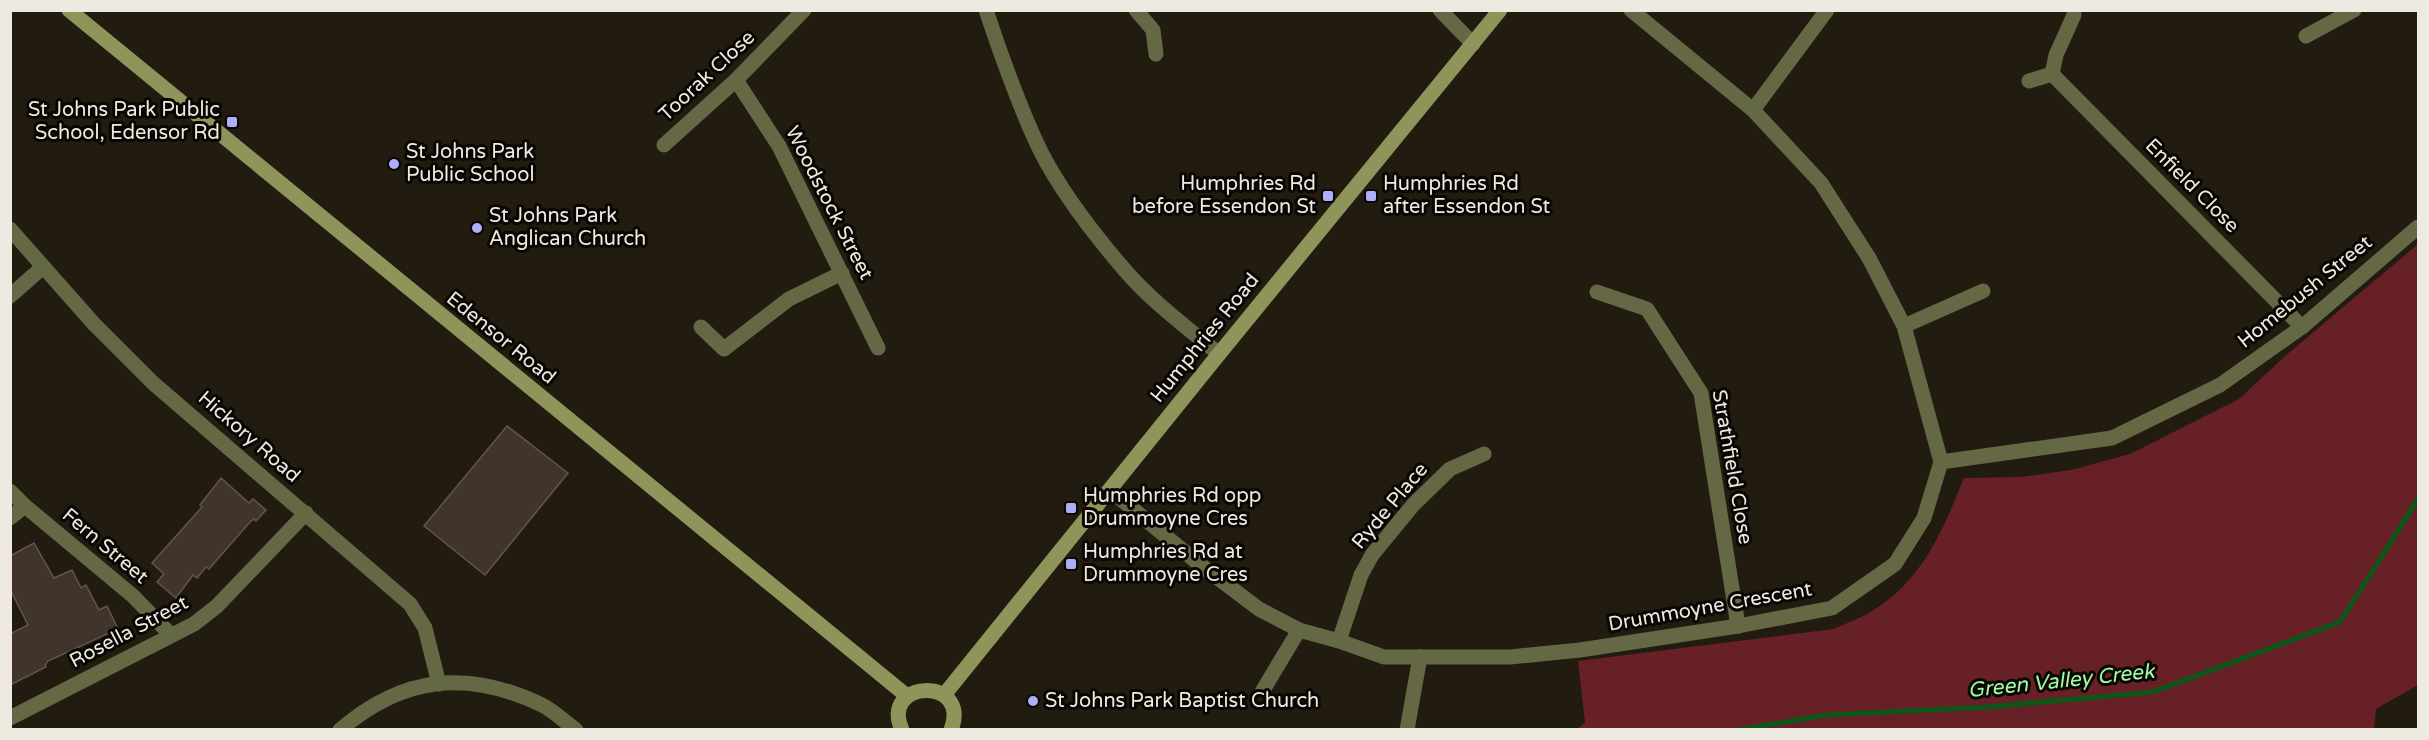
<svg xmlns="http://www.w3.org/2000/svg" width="2429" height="740" viewBox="0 0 2429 740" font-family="'Varela Round',sans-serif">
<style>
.green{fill:#682027}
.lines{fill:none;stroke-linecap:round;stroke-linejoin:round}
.stream{stroke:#0a5717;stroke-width:5}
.building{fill:#41342d;stroke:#63554e;stroke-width:1.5}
.street{stroke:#656845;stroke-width:15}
.secondary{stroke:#8f945a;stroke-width:15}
.poi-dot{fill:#aeaefb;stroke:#090603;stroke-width:2}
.labels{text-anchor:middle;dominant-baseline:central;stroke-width:6;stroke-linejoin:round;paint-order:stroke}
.street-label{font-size:20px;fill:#eeeae2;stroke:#090603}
.poi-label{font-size:20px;fill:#eeeae2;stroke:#090603;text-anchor:start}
.water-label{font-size:21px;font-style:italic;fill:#a0fca3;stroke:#090603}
</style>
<rect width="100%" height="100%" fill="#211b10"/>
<path class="green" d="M2418 244V685L2376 709 2374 729H1578L1585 722 1578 661 1833 629C1844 624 1856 620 1867 614 1921 584 1942 532 1964 478L2021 477 2071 470 2130 454 2239 399 2284 357Z"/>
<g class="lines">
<polyline class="stream" points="1738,730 1826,715 1989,707 2153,692 2340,622 2418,499"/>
</g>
<g class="building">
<polygon points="507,426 568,473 485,575 424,526"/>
<polygon points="221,478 249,503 253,499 266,510 256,521 254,519 250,522 209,569 206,567 197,578 193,575 176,598 157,582 164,574 152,563 202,507 200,505"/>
<polygon points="34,543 54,578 72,570 81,588 86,585 99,610 107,606 118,629 48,661 45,665 46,667 10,685 10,634 28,625 10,589 10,556"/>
</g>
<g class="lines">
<g class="street">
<path d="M986 10C1002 58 1019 107 1041 152 1062 193 1093 233 1123 268 1151 301 1186 327 1219 354"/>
<polyline points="1136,10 1153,30 1156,54"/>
<polyline points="1440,10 1473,44"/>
<polyline points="2074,15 2056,55 2052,74 2302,327"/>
<polyline points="2306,36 2354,10"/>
<polyline points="736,80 779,146 878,348"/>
<polyline points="2029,81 2052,74"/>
<polyline points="1753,110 1827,10"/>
<polyline points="664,145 736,80 804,10"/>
<polyline points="10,229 94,324 153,383 410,604 425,628 439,684"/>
<polyline points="1597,292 1647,309 1701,393 1738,626"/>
<polyline points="10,296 43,267"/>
<polyline points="1904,326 1983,291"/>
<polyline points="701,327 724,349 789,299 842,273"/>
<polyline points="1941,462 2112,438 2220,385 2302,327 2418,227"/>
<polyline points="1110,490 1198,563 1259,609 1299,630 1339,641 1384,657 1510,657 1580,650 1738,626 1832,608 1895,564 1924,518 1941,462 1904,326 1869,258 1821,183 1753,110 1631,10"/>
<polyline points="10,491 25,506 133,596 171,635"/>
<polyline points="10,518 25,506"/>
<polyline points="1339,641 1361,575 1372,555 1413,505 1450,469 1484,454"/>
<polyline points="1263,690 1299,630"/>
<polyline points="10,718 194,624 217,606 306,513"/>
<path d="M340 730C403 676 467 669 542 705 554 711 565 722 576 730"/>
<polyline points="1407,730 1420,657"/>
</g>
<g class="secondary">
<polyline points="69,10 907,696"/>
<polyline points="944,695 1219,354 1500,10"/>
<path d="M902 730C879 679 972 676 951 730"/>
</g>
</g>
<g class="poi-dot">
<rect x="226" y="116" width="12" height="12" rx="3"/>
<circle cx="394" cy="164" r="6"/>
<rect x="1322" y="190" width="12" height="12" rx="3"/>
<rect x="1365" y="190" width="12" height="12" rx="3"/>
<circle cx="477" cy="228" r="6"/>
<rect x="1065" y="502" width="12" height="12" rx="3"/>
<rect x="1065" y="558" width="12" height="12" rx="3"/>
<circle cx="1033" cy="701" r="6"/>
</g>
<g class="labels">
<g class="street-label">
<text transform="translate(707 76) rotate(-43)">Toorak Close</text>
<text transform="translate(2192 186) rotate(45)">Enfield Close</text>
<text transform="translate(829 203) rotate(63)">Woodstock Street</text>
<text transform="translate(2305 292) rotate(-39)">Homebush Street</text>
<text transform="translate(501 338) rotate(39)">Edensor Road</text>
<text transform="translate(1205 338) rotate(-51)">Humphries Road</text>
<text transform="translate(249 437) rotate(41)">Hickory Road</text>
<text transform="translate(1732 467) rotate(80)">Strathfield Close</text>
<text transform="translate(1390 506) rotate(-50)">Ryde Place</text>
<text transform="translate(105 546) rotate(40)">Fern Street</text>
<text transform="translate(1710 607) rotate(-10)">Drummoyne Crescent</text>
<text transform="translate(129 632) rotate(-28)">Rosella Street</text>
</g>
<g class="poi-label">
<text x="220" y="110" text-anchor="end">St Johns Park Public<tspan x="220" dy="23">School, Edensor Rd</tspan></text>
<text x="406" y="152">St Johns Park<tspan x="406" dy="23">Public School</tspan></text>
<text x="1316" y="184" text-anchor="end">Humphries Rd<tspan x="1316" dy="23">before Essendon St</tspan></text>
<text x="1383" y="184">Humphries Rd<tspan x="1383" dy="23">after Essendon St</tspan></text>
<text x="489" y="216">St Johns Park<tspan x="489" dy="23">Anglican Church</tspan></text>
<text x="1083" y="496">Humphries Rd opp<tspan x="1083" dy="23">Drummoyne Cres</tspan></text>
<text x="1083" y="552">Humphries Rd at<tspan x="1083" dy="23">Drummoyne Cres</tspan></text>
<text x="1045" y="701">St Johns Park Baptist Church</text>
</g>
<g class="water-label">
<text transform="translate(2061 681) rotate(-6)">Green Valley Creek</text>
</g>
</g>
<rect width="2429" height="740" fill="none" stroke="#eeeae2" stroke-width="24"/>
</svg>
